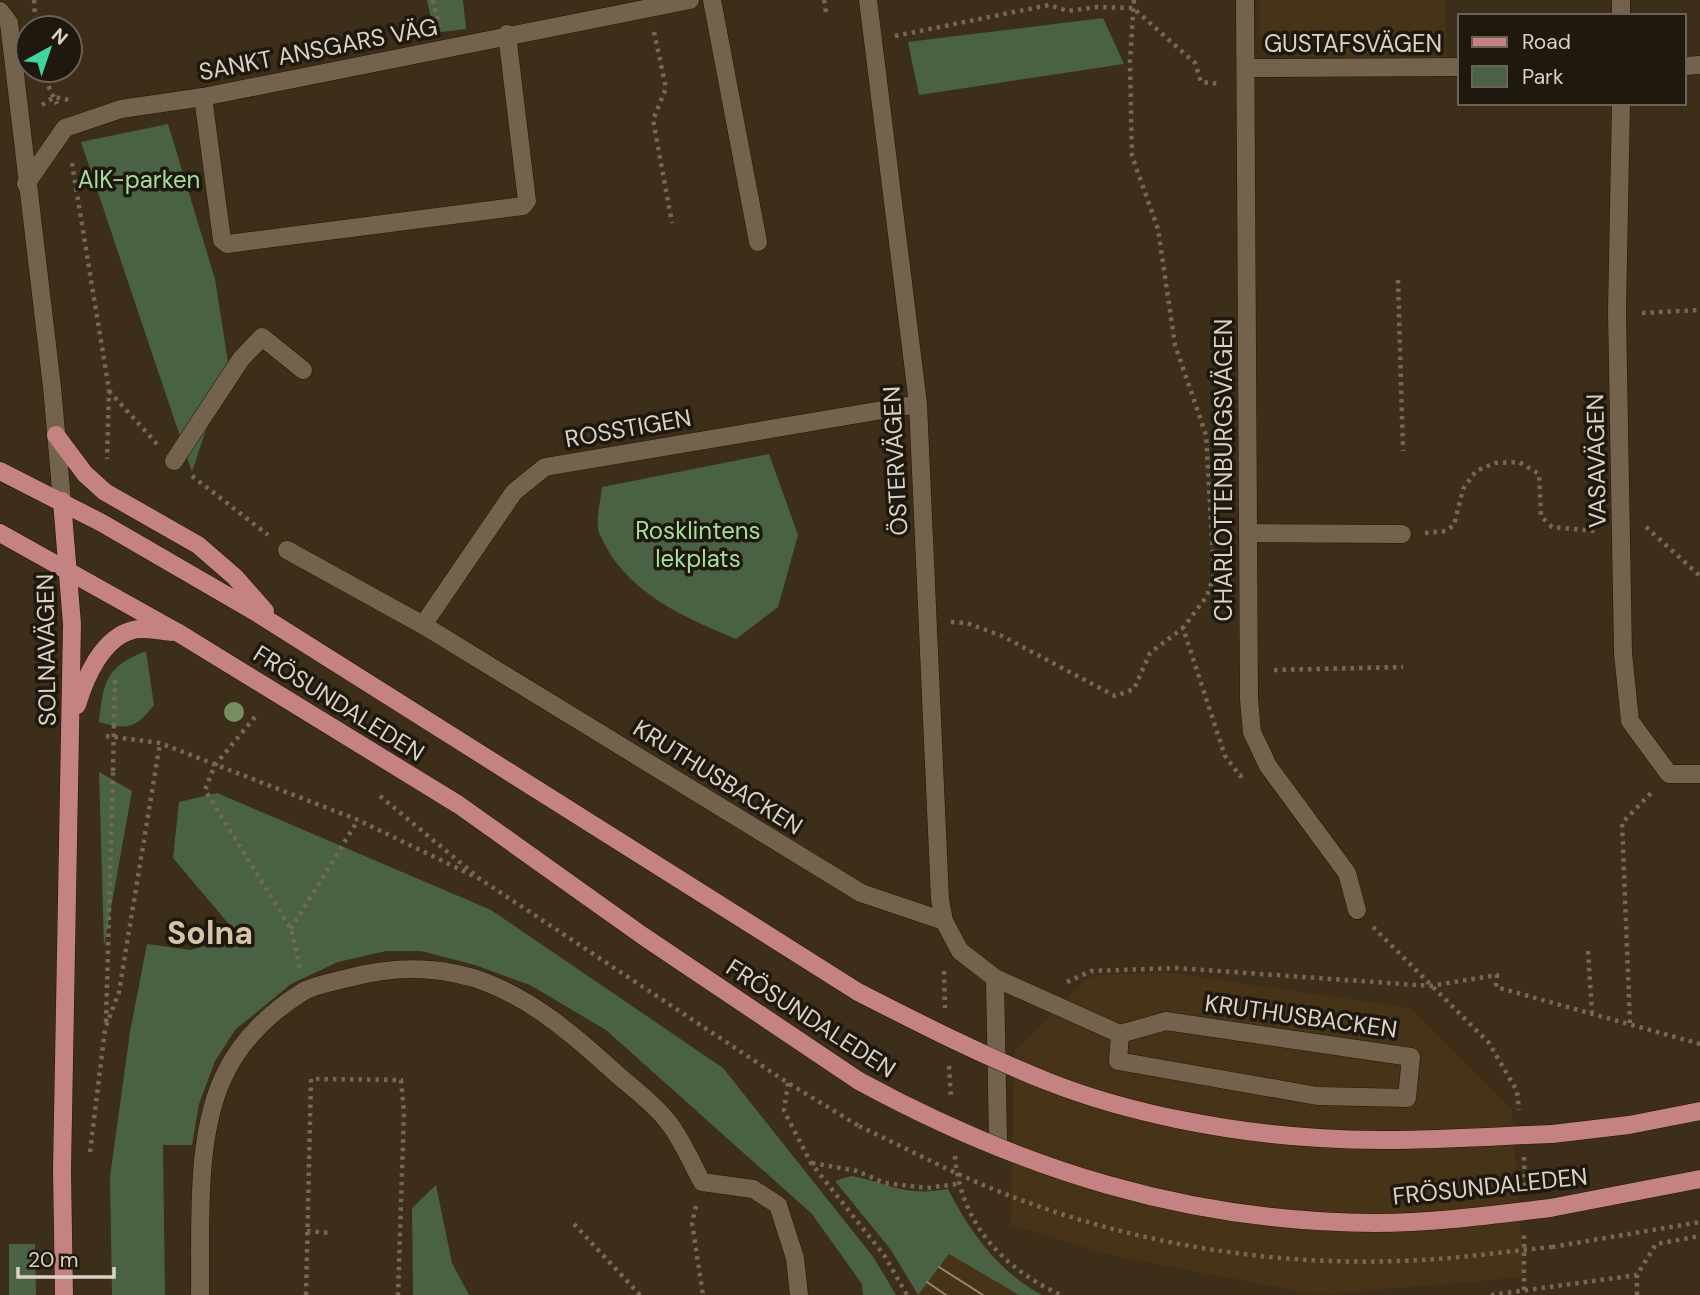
<svg xmlns="http://www.w3.org/2000/svg" width="1700" height="1295" viewBox="0 0 1700 1295" font-family="'DM Sans',sans-serif">
<style>
.built{fill:#473418}
.green{fill:#496243}
.lines{fill:none;stroke-linecap:round;stroke-linejoin:round}
.minor-casing{stroke:#241603;stroke-width:19}
.major-casing{stroke:#241603;stroke-width:19}
.path{stroke:#756856;stroke-width:4.5;stroke-dasharray:3.5 5;stroke-linecap:butt}
.minor{stroke:#73634d;stroke-width:18}
.major{stroke:#c58282;stroke-width:18}
.tram{stroke:#938777;stroke-width:2}
.major-bridge-casing{stroke:#241603;stroke-width:19;stroke-linecap:butt}
.path-bridge{stroke:#756856;stroke-width:4.5;stroke-dasharray:3.5 5;stroke-linecap:butt}
.major-bridge{stroke:#c58282;stroke-width:18}
.tree{fill:#778f60}
.labels{text-anchor:middle;dominant-baseline:central;stroke-width:7;stroke-linejoin:round;paint-order:stroke}
.street-label{font-size:24px;fill:#dbd2c6;stroke:#1e180f}
.park-label{font-size:24px;fill:#a7de9b;stroke:#1e180f}
.district-label{font-size:32px;font-weight:bold;fill:#d5c3aa;stroke:#1e180f}
</style>
<rect width="100%" height="100%" fill="#3d2e19"/>
<g class="built">
<polygon points="1260,0 1445,0 1446,60 1276,56 1260,42"/>
<polygon points="1164,972 1410,1008 1512,1110 1524,1277 1318,1295 1115,1256 1011,1225 1014,1053 1085,980 1098,975"/>
<polygon points="949,1254 1019,1295 918,1295"/>
</g>
<g class="green">
<polygon points="427,0 463,0 466,29 434,33"/>
<polygon points="1103,18 1124,64 919,95 908,42"/>
<polygon points="168,124 215,279 228,362 192,472 81,142"/>
<path d="M769 454 798 535 778 607 736 639C683 617 625 592 600 535 594 524 601 500 602 487Z"/>
<path d="M146 651 154 705C135 729 128 730 99 722 104 681 105 667 146 651Z"/>
<polygon points="99,772 132,791 104,947"/>
<polygon points="217,793 491,910 723,1068 874,1258 896,1295 863,1295 862,1284 812,1214 606,1030 530,985 475,965 421,951 386,951 338,962 291,984 235,1030 215,1061 199,1104 192,1145 163,1145 165,1295 112,1295 110,1177 130,1032 147,944 191,950 239,936 173,858 179,802"/>
<path d="M851 1176C891 1183 902 1197 948 1189 971 1234 998 1271 1042 1295H1019L949 1254 918 1295 891 1250 835 1181Z"/>
<polygon points="436,1185 452,1263 469,1295 413,1295 412,1208"/>
<polygon points="9,1244 35,1244 36,1295 9,1295"/>
</g>
<g class="lines">
<g class="minor-casing">
<g id="minor">
<polyline points="712,0 758,242"/>
<polyline points="868,0 918,404 940,899 944,921 960,951 995,978 1120,1034 1166,1021 1411,1057 1407,1098 1317,1096 1118,1061 1120,1034"/>
<polyline points="1245,0 1249,699 1252,732 1268,766 1347,873 1357,910"/>
<polyline points="1621,0 1621,16"/>
<polyline points="0,11 9,23 52,387 62,501"/>
<polyline points="1684,66 1700,65"/>
<polyline points="1246,68 1460,67"/>
<polyline points="203,97 222,240 227,244 523,206 527,201 507,34"/>
<polyline points="1621,103 1617,311 1623,653 1630,721 1669,774 1700,774"/>
<polyline points="26,184 65,128 121,109 203,97 690,0"/>
<polyline points="174,461 241,359 262,337 303,370"/>
<polyline points="1248,533 1402,534"/>
<polyline points="287,550 423,625 861,893 944,921"/>
<polyline points="423,625 514,492 545,467 918,404"/>
<polyline points="995,978 998,1140"/>
<path d="M200 1295C201 1228 194 1131 227 1070 243 1038 273 1010 304 991 315 985 332 982 344 979 459 948 528 993 610 1068 628 1085 653 1102 668 1122 682 1139 691 1162 702 1182L753 1189 778 1205 795 1258 799 1295"/>
</g>
</g>
<g class="major-casing">
<g id="major">
<polyline points="56,435 85,474 105,492 198,545 235,577 265,611"/>
<polyline points="0,471 102,523 257,613 858,992"/>
<polyline points="62,501 72,624 62,1170 64,1295"/>
<polyline points="0,533 177,632 459,805 643,936 859,1081"/>
<path d="M77 705C85 678 102 638 133 630 143 627 161 631 172 632"/>
<polyline points="1552,1134 1629,1125 1700,1111"/>
<polyline points="1550,1208 1700,1179"/>
</g>
</g>
<g class="path">
<polyline points="34,0 35,17"/>
<polyline points="433,0 439,27"/>
<polyline points="824,0 826,12"/>
<polyline points="1134,0 1130,61 1132,156 1158,229 1175,345 1206,435 1214,575 1207,596 1183,628 1225,756 1240,776 1244,774"/>
<polyline points="654,32 666,88 653,120 672,223"/>
<polyline points="895,36 1049,5 1068,11 1097,7 1133,8 1195,63 1201,82 1221,84"/>
<polyline points="41,71 57,104"/>
<polyline points="42,105 54,97 69,100"/>
<polyline points="72,163 109,390 107,459"/>
<polyline points="1398,280 1403,451"/>
<polyline points="1642,313 1700,310"/>
<polyline points="109,391 157,444"/>
<polyline points="192,476 268,535"/>
<polyline points="1646,527 1700,576"/>
<polyline points="1425,533 1446,531 1454,525 1463,489 1476,471 1495,463 1519,462 1539,474 1541,516 1552,527 1596,531"/>
<polyline points="951,622 967,623 1002,636 1115,696 1134,689 1150,653 1183,628"/>
<polyline points="1274,670 1403,667"/>
<polyline points="255,717 215,765 205,790 291,929 300,968"/>
<polyline points="114,726 115,679"/>
<polyline points="106,736 160,743 358,820 480,879 788,1083 859,1126"/>
<polyline points="380,796 474,874"/>
<polyline points="1373,927 1489,1043 1517,1091 1519,1110"/>
<polyline points="291,929 358,820"/>
<polyline points="1588,951 1592,1013"/>
<polyline points="944,971 945,1008"/>
<polyline points="1067,982 1091,971 1177,968 1430,986 1497,975 1496,987 1700,1044"/>
<polyline points="106,1022 113,771"/>
<polyline points="1630,1023 1622,823 1653,791"/>
<polyline points="949,1066 951,1099"/>
<polyline points="788,1083 784,1111 811,1163 884,1255 907,1295"/>
<polyline points="90,1152 105,1029 119,992 160,743"/>
<path d="M955 1156C960 1222 1002 1268 1061 1295"/>
<polyline points="1524,1157 1525,1187"/>
<polyline points="812,1163 857,1171 885,1183 927,1188 957,1184"/>
<polyline points="696,1206 692,1223 703,1295"/>
<polyline points="574,1224 640,1295"/>
<polyline points="307,1231 331,1233"/>
<polyline points="1552,1247 1700,1222"/>
<polyline points="1524,1290 1524,1234"/>
<polyline points="306,1295 311,1079 401,1080 404,1112 398,1295"/>
<polyline points="1491,1295 1637,1275"/>
<polyline points="1637,1295 1637,1275 1656,1244 1700,1236"/>
</g>
<use href="#minor" class="minor"/>
<use href="#major" class="major"/>
<g class="tram">
<polyline points="939,1267 983,1295"/>
<polyline points="927,1282 946,1295"/>
</g>
<g class="major-bridge-casing">
<g id="major-bridge">
<path d="M858 992C921 1024 983 1056 1049 1082 1130 1114 1232 1133 1319 1138 1396 1143 1474 1137 1552 1134"/>
<path d="M859 1081C1023 1170 1187 1222 1375 1223 1434 1223 1492 1215 1550 1208"/>
</g>
</g>
<g class="path-bridge">
<polyline points="113,771 114,726"/>
<path d="M859 1126C897 1144 935 1164 974 1181 1111 1241 1271 1269 1420 1260 1464 1258 1508 1251 1552 1247"/>
</g>
<use href="#major-bridge" class="major-bridge"/>
</g>
<circle class="tree" cx="234" cy="712" r="10"/>
<g class="labels">
<g class="street-label">
<text x="1353" y="43">GUSTAFSVÄGEN</text>
<text transform="translate(318 49) rotate(-11)">SANKT ANSGARS VÄG</text>
<text transform="translate(628 428) rotate(-10)">ROSSTIGEN</text>
<text transform="translate(895 461) rotate(-93)">ÖSTERVÄGEN</text>
<text transform="translate(1596 461) rotate(-91)">VASAVÄGEN</text>
<text transform="translate(1223 470) rotate(-90)">CHARLOTTENBURGSVÄGEN</text>
<text transform="translate(46 650) rotate(-91)">SOLNAVÄGEN</text>
<text transform="translate(339 703) rotate(32)">FRÖSUNDALEDEN</text>
<text transform="translate(718 777) rotate(32)">KRUTHUSBACKEN</text>
<text transform="translate(1301 1016) rotate(8)">KRUTHUSBACKEN</text>
<text transform="translate(811 1018) rotate(33)">FRÖSUNDALEDEN</text>
<text transform="translate(1490 1186) rotate(-6)">FRÖSUNDALEDEN</text>
</g>
<g class="park-label">
<text x="139" y="179">AIK-parken</text>
<text x="698" y="530">Rosklintens<tspan x="698" dy="28">lekplats</tspan></text>
</g>
<g class="district-label">
<text x="210" y="933">Solna</text>
</g>
</g>
<rect x="1458" y="14" width="228" height="91" fill="#1e180f" stroke="#6a6258" stroke-width="2"/>
<rect x="1472" y="37" width="35" height="10" fill="#c58282" stroke="#6a6258" stroke-width="2"/>
<text x="1522" y="49" font-size="21" fill="#dbd2c6">Road</text>
<rect x="1472" y="66" width="35" height="21" fill="#496243" stroke="#6a6258" stroke-width="2"/>
<text x="1522" y="84" font-size="21" fill="#dbd2c6">Park</text>
<g transform="translate(49 49) rotate(40)"><circle r="33" fill="#1e180f" stroke="#6a6258" stroke-width="2"/>
<path d="M0-5L12 26L0 18L-12 26Z" fill="#41d4a1"/>
<text y="-10" font-size="19" font-weight="bold" text-anchor="middle" fill="#dbd2c6">N</text>
</g>
<path d="M18 1267v10h96v-10" fill="none" stroke="#dbd2c6" stroke-width="3.5"/>
<text x="28" y="1267" font-size="21" fill="#dbd2c6" stroke="#1e180f" stroke-width="5" paint-order="stroke">20 m</text>
</svg>
